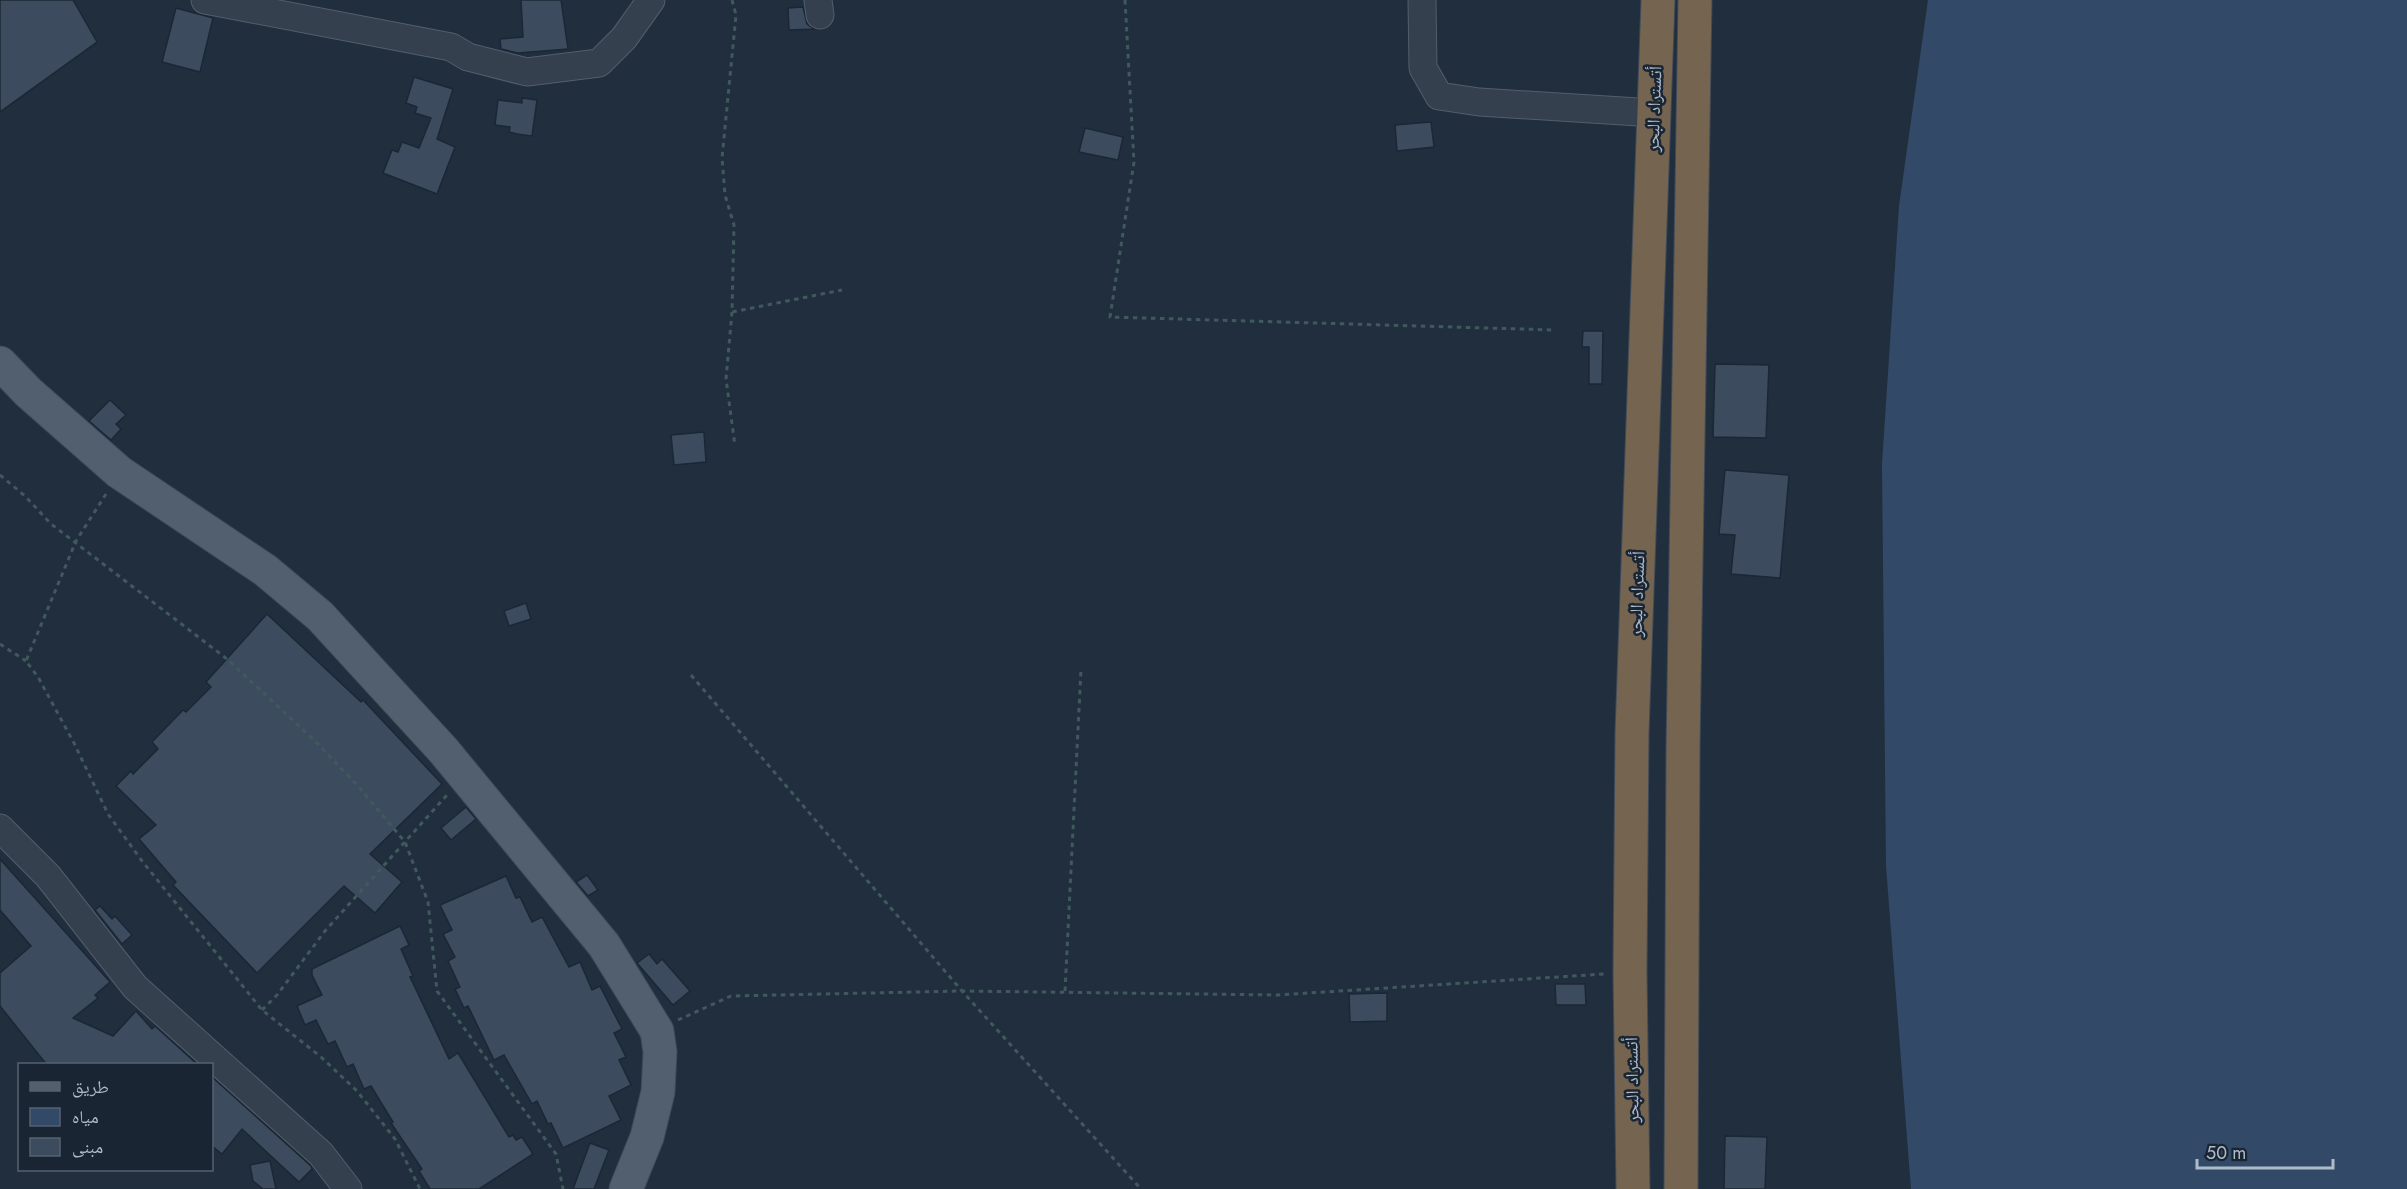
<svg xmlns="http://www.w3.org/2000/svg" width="2407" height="1189" viewBox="0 0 2407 1189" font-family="Jost,'Noto Naskh Arabic',sans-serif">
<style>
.water{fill:#324a68}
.building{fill:#3c4c5e;stroke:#1c2735;stroke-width:1.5}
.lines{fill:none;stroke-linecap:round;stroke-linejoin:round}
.minor-casing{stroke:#535e6c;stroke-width:29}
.major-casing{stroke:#3e4957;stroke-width:35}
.highway-casing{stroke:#404b59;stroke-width:35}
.path{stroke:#405a5c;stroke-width:3;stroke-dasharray:4.5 4.5;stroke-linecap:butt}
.minor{stroke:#34404e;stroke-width:27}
.major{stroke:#525f6e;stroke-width:33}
.highway{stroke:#756550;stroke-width:33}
.labels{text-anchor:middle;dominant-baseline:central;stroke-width:5;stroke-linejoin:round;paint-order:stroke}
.street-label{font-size:18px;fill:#b0bbca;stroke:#1a2533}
</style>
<rect width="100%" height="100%" fill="#202e3e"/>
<polygon class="water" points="1928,0 2407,0 2407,1189 1911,1189 1886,866 1882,464 1899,206"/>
<g class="building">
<polygon points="0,0 73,0 97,42 0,112"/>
<polygon points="521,0 561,0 568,49 518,53 501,49 500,39 523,37"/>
<polygon points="803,7 807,24 814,29 789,30 788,8"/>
<polygon points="176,8 213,18 200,72 162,62"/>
<polygon points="414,77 453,89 437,139 455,147 437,194 383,173 392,150 398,152 402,142 419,148 431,118 415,113 417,107 406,103"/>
<polygon points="522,98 537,100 532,136 517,134 509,132 510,127 495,125 498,100 522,103"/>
<polygon points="1431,122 1434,147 1397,151 1395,125"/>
<polygon points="1085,128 1123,137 1118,160 1079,152"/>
<polygon points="1583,331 1603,331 1602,384 1589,384 1589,347 1582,347"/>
<polygon points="1715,364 1769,365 1766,438 1713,437"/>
<polygon points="110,400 126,415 116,424 121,429 111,440 89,421"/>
<polygon points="704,432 706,462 674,465 671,435"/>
<polygon points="1725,470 1789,475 1780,578 1731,574 1735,535 1719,534"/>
<polygon points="526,603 531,619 509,626 504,611"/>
<polygon points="267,614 361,702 363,700 442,784 370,854 402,882 375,913 344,886 257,973 173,885 176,882 139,839 156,825 116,786 131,771 133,774 158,749 152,742 183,710 186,712 211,687 206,682"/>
<polygon points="466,807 476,819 451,840 441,828"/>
<polygon points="0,859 110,982 95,995 98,998 73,1018 113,1036 136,1011 152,1029 155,1026 198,1065 47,1065 0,1006 0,973 31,946 0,910"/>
<polygon points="587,875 598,890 588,896 576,882"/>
<polygon points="506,876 516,898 520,897 532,922 542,917 569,967 580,962 592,990 600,986 622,1029 614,1033 626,1057 619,1060 631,1085 609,1096 621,1120 563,1148 551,1123 548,1124 537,1101 532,1104 504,1055 494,1060 468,1006 464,1008 455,989 460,987 448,961 455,957 443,934 452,930 440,905"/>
<polygon points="100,906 112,919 115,916 132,935 122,944 95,910"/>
<polygon points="400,926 409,945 401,949 413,976 410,977 449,1059 458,1053 509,1137 513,1135 516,1140 522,1137 533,1154 479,1189 430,1189 419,1171 422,1169 391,1123 393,1122 371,1086 364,1089 353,1064 347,1067 335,1041 328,1044 316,1020 305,1025 297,1006 322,995 312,975 312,969"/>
<polygon points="649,954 657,964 662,959 690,991 673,1005 637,963"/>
<polygon points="1555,984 1585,984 1586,1005 1556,1005"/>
<polygon points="1387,993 1387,1021 1350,1022 1349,994"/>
<polygon points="212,1077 311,1166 312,1169 299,1182 242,1129 222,1154 212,1146"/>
<polygon points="1725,1136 1767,1137 1765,1189 1724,1189"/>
<polygon points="590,1143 609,1150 594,1189 573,1189"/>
<polygon points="270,1161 276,1189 263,1189 253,1181 250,1165"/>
</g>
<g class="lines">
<g class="minor-casing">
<g id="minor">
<polyline points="205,0 451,47 468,57 527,72 599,63 624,38 651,0"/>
<polyline points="818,0 820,15"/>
<polyline points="1422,0 1423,68 1439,96 1479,102 1654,113"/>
<polyline points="0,828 48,876 135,987 321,1154 348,1189"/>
</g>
</g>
<g class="major-casing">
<polyline id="major" points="0,363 28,392 119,472 265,570 320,616 443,750 604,945 657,1031 660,1052 658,1092 647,1137 626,1189"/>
</g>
<g class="highway-casing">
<g id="highway">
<polyline points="1633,1189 1630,972 1632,733 1658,0"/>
<polyline points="1681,1189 1683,749 1695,0"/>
</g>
</g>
<g class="path">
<polyline points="732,0 736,15 722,158 725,195 734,225 732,312 842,290"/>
<polyline points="1125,0 1134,162 1110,317 1555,330"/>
<polyline points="732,312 726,379 735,446"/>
<polyline points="0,475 25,496 51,524 227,659 314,740 358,786 405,842 428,902 437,991 556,1154 563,1189"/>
<polyline points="106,494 76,541 26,661 38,677 74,743 108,814 142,861 262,1010 321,1057 357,1091 395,1139 420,1189"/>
<polyline points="0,644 26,661"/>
<polyline points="691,675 962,991 1141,1189"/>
<polyline points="1065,991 1081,669"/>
<polyline points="262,1010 277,995 325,931 447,795"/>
<polyline points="678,1020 731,996 962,991 1278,995 1604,974"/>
</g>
<use href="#minor" class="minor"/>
<use href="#major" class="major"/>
<use href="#highway" class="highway"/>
</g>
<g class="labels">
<g class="street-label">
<text transform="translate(1654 109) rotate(-88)">أتستراد البحر</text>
<text transform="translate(1637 594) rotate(-88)">أتستراد البحر</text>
<text transform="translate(1632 1080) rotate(-91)">أتستراد البحر</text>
</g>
</g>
<rect x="18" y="1063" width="195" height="108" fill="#1a2533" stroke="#56616f" stroke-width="1.5"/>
<rect x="30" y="1082" width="30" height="9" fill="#525f6e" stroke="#56616f" stroke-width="1.5"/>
<text x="72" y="1093" font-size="18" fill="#b0bbca">طريق</text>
<rect x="30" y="1108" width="30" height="18" fill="#324a68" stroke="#56616f" stroke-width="1.5"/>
<text x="72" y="1123" font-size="18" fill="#b0bbca">مياه</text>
<rect x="30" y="1138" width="30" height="18" fill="#3c4c5e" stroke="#56616f" stroke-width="1.5"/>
<text x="72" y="1153" font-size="18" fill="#b0bbca">مبنى</text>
<path d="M2197 1159v9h136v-9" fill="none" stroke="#b0bbca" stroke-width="3"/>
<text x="2206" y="1159" font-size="18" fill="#b0bbca" stroke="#1a2533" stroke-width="4.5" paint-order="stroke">50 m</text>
</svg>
